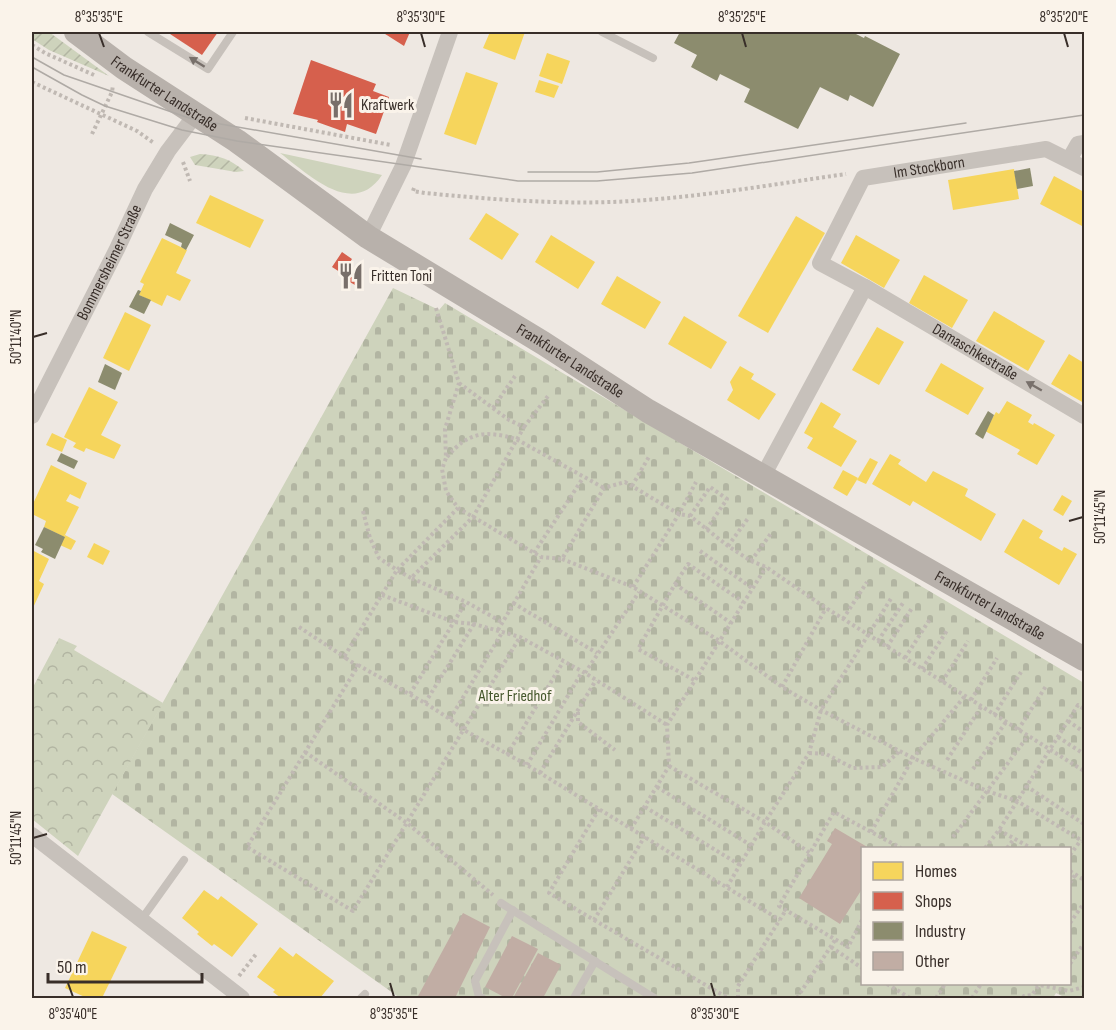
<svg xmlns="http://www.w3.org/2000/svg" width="1116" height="1030" viewBox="0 0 1116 1030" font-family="'Sofia Sans Condensed',sans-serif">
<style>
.grass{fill:#ced3bc}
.cemetery{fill:url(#cemetery-stones);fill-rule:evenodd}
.park{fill:url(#park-crowns)}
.garden{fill:url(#garden-furrows)}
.homes{fill:#f6d55c}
.shops{fill:#d6604d}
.industry{fill:#8c8c6e}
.building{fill:#c1ada4}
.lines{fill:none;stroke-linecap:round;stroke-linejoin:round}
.path{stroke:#c0b9b3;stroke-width:4;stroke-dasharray:3 3;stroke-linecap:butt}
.lane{stroke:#c7c1bb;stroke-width:8}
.street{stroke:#c7c1bb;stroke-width:16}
.secondary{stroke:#b8b1ab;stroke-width:24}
.tram{stroke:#afaaa5;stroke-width:1.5}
.oneway{fill:#78706b}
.ticks{fill:none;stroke:#382e29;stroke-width:2}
.labels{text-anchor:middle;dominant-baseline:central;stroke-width:6;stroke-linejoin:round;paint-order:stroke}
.street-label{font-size:16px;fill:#382e29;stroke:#faf3ea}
.poi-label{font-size:16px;fill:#382e29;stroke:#faf3ea;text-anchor:start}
.park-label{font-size:16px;fill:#45572c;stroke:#faf3ea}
.neatline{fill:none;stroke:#382e29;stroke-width:2}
.ticks-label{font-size:15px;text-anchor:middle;fill:#382e29}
</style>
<defs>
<pattern id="cemetery-stones" width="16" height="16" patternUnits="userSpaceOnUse" patternTransform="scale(1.5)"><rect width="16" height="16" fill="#ced3bc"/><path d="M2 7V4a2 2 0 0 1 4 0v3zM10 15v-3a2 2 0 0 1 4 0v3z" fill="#b2b5a2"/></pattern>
<pattern id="park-crowns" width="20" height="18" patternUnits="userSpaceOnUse" patternTransform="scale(1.5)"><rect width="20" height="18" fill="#ced3bc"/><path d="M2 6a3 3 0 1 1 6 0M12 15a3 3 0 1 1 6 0" fill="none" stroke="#b2b5a2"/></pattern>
<pattern id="garden-furrows" width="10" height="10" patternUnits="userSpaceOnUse" patternTransform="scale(1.5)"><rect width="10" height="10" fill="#ced3bc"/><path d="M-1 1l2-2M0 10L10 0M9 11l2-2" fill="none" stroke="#b2b5a2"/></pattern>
</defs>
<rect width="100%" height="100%" fill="#eee8e2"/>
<path class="grass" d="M280 153 382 175C353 219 308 174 280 153Z"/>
<path class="cemetery" d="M393 288 439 310 445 303 1084 683V998H1066L1056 993 1053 998H400L112 794ZM862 848H1070V984H862Z"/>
<polygon class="park" points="59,638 77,646 74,650 163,703 78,856 32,819 32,689"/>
<g class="garden">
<polygon points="32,32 49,32 109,76 49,50 32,39"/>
<path d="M200 154C219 155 230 159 244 171L236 172 195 165 190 157Z"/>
</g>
<g class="homes">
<polygon points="490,32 525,32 515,60 483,48"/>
<polygon points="547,53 570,61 562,84 539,76"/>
<polygon points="466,72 498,83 476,145 444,134"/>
<polygon points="539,80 559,86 554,98 535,92"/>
<polygon points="1014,169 1019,199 953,210 948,180"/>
<polygon points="1054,176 1084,192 1084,227 1040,204"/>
<polygon points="210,195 264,220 250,248 196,223"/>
<polygon points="486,213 519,234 502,260 469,239"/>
<polygon points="796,216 825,233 768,333 738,316"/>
<polygon points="551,235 595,262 578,289 535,262"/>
<polygon points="856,235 900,260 884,288 841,263"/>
<polygon points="162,238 187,250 176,273 191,280 180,301 167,295 162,306 139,295 144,284 140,282"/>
<polygon points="924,275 968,300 952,328 909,303"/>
<polygon points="617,276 661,302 645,329 601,304"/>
<polygon points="994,311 1045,341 1028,371 976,341"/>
<polygon points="125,312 151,325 129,371 103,358"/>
<polygon points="684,316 727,342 711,369 668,344"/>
<polygon points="877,327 904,342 879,385 852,370"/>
<polygon points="1069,354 1084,363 1084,403 1051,384"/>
<polygon points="941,363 984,388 968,415 925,391"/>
<polygon points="740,366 754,374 751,379 776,394 759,420 727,400 733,390 730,382"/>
<polygon points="89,387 118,402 101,435 121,445 114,459 86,448 84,452 73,447 76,443 64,437"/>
<polygon points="1007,401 1032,415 1028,422 1033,425 1034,423 1055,435 1037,465 1017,454 1020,450 985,431 996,412 999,414"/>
<polygon points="821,402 841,414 833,427 857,441 841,467 807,448 813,438 804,433"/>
<polygon points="52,433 67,440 62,452 46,445"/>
<polygon points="890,454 901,460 898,464 926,482 933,471 968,489 965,496 996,514 981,541 913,501 910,506 872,484"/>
<polygon points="870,458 878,462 866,484 857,480"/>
<polygon points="51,465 87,483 80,499 70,494 66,501 79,507 64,537 44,527 46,521 32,514 32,506"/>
<polygon points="843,470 858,478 847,496 833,488"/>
<polygon points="1062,495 1072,501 1063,516 1053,510"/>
<polygon points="1023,519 1043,531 1039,538 1062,551 1064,547 1077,554 1059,585 1004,552"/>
<polygon points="65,535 76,541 71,550 60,545"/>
<polygon points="94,543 110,551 103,565 87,557"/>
<polygon points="32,550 49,559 39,581 44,584 32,610"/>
<polygon points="204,890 218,900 221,896 258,924 232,957 214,944 212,946 197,934 199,932 182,918"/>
<polygon points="92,931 127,947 102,998 87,998 65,988"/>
<polygon points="280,947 293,957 296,953 334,981 320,998 281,998 273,992 275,990 257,977"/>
</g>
<g class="shops">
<polygon points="167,32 218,32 202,55"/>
<polygon points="382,32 410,32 404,46"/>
<polygon points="311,60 376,84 373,91 389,97 376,134 347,124 345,132 317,122 318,120 293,114"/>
<polygon points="342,252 352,259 347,267 361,275 355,285 341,277 343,274 332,267"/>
</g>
<g class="industry">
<polygon points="680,32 852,32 864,38 865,36 900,54 873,107 850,95 848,101 820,87 798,129 744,102 750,89 720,74 717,81 691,67 697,55 674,43"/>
<polygon points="1030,168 1033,186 1017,189 1014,171"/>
<polygon points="170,223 194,235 186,250 181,247 182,243 165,235"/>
<polygon points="138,290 141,291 139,295 151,300 144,314 129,307"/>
<polygon points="105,364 122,373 115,390 98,382"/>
<polygon points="988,411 994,415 983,439 975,434"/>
<polygon points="61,453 78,461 74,469 57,461"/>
<polygon points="44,527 65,537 55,559 41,552 43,549 35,545"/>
</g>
<g class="building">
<polygon points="835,828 869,848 862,848 862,889 840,924 799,898 832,844 827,841"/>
<polygon points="463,913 490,927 455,998 417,998"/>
<polygon points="512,936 538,949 512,998 506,998 485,987"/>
<polygon points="538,953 561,965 543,998 513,998"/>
</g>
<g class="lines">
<g class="path">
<polyline points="32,45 45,53 94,75"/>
<polyline points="32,82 137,131 154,143"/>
<polyline points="245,118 391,145"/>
<polyline points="92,134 112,92 113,85"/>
<polyline points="183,162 190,181"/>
<path d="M414 188 413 191 425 193C487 199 549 204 611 202 690 199 769 185 846 174"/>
<polyline points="436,308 459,383 445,429 446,458 442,469 446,491 458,508 541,557 562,559 604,488 625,482 679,514 690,516 728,546 751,561 766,567 826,608 1084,771"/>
<polyline points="459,383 509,420 524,427 473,517 411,578 466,602 502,622"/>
<polyline points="493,408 515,376"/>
<polyline points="524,427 548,396"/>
<path d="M447 457C468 432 485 430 516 439L604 488"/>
<polyline points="632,486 650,455"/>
<polyline points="363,511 370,538 379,558 397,570 458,508"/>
<polyline points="690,516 710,487 727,499 706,530"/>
<polyline points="728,546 749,517"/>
<polyline points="700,551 752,588"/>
<polyline points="534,553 583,478"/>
<polyline points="562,559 633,587 718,640 782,687 821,710 913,758 987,791 1017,801 1084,842"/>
<polyline points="751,561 772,532"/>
<polyline points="411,578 397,570 344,657 358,666 247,847 353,911 520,637"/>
<polyline points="675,584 731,623"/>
<polyline points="633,587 679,514 696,482"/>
<polyline points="382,595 454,622 474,624 520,637 585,673 667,725"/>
<polyline points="513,603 597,653"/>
<polyline points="843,619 867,582"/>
<polyline points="299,627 346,658"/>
<polyline points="498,630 541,557"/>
<polyline points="878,641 903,603"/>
<polyline points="887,647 912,608"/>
<polyline points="905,658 930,619"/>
<polyline points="358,665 425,703 450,719 464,730 527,765 780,920"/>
<polyline points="922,669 948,629"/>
<polyline points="585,673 639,592"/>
<polyline points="694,680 638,649 675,584 688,564 743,602"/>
<polyline points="942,682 968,641"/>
<polyline points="782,687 826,608"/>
<polyline points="410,694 466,602"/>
<polyline points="971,700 997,658"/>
<polyline points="425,703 474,624"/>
<polyline points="578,712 578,722 615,750"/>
<polyline points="994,715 1021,672"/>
<polyline points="450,719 503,631"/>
<polyline points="1068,721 1084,732"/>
<polyline points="1018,730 1046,686"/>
<polyline points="1058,737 1084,754"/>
<polyline points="305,752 407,823 493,895"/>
<polyline points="809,753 826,754 853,768 882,767 900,751"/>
<polyline points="507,755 563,662"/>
<polyline points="947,760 981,707"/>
<polyline points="527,765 582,672"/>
<polyline points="669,766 765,822 810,853"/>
<polyline points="973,769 1006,722"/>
<polyline points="540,773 596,680"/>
<polyline points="1026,786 1084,824"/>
<polyline points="657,787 752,846"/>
<polyline points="645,807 740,865"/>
<polyline points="599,809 549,893 594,920 645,836"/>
<polyline points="631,829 669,766 667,725 766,567"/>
<polyline points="999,830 1031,848"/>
<polyline points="871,832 913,758 965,696"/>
<polyline points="953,837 1028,736"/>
<polyline points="985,848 999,830 1078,705 1084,709"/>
<polyline points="1007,848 1014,839"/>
<polyline points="1070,855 1081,840"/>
<polyline points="1070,871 1084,880"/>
<polyline points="1070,883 1075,875"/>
<polyline points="727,887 765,822 809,753 821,710 892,597"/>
<polyline points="594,920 728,998"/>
<polyline points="862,920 848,947 779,906 834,812 901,848"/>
<polyline points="1070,923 1084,903"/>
<polyline points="831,947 862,968"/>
<polyline points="1070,964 1084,943"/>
<polyline points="239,976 257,953"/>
<polyline points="887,984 910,998"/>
<polyline points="1035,984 1069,991 1084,987"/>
<polyline points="738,998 738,986 786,910"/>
<polyline points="797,998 835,940"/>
<polyline points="936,998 945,984"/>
<polyline points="972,998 981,984"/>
<polyline points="1023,998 1024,996 1032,995 1039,985"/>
</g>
<g class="lane">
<polyline points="148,32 208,69 233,32"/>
<polyline points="602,32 653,58"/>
<polyline points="501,903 654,998"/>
<polyline points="141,920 184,860"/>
<polyline points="361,998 365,994"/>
<polyline points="482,998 479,997 475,981 513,910"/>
<polyline points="574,998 595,961"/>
</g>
<g class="street">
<polyline points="1069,160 1078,144 1084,143"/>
<polyline points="368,237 403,166 450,32"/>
<path id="s1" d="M865 287 1084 416"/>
<path id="s2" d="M32 416 117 249 145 189 168 151 196 114"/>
<path id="s3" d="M763 476 865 287 820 263 863 178 1046 149 1084 168"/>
<polyline points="32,835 242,998"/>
</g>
<path class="secondary" id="s4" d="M76 32 124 68 237 141 368 237 543 343 648 411 1084 659"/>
<g class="tram">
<polyline points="32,57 64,75 192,119 421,159"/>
<polyline points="32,67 82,95 105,106 182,130 237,141 518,181 597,181 692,173 1084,115"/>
<polyline points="528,172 597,172 689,163 966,123"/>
</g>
</g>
<defs><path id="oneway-solid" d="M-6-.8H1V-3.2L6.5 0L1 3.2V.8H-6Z" transform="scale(1.5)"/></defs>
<g class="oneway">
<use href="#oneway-solid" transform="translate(197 62) rotate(-148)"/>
<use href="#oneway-solid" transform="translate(1034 386) rotate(-150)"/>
</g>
<path class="ticks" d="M99 33 104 47M421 33 425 47M742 33 746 47M1064 33 1068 47M33 337 47 333M1069 521 1083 517M33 838 47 834M68 983 73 997M390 983 394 997M711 983 715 997"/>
<defs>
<g id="restaurant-bare" transform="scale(2.07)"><path d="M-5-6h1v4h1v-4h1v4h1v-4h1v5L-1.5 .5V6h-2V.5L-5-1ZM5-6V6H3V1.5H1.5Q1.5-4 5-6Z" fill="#786f6a" stroke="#faf3ea" stroke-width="2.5" paint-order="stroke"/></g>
</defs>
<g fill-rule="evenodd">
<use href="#restaurant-bare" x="341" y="105"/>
<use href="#restaurant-bare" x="351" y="276"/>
</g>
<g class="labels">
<g class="street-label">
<text stroke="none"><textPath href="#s4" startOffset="108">Frankfurter Landstraße</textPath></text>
<text stroke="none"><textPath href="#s3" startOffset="428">Im Stockborn</textPath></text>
<text stroke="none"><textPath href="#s2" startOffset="172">Bommersheimer Straße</textPath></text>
<text stroke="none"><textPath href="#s1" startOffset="128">Damaschkestraße</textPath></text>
<text stroke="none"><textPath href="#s4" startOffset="594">Frankfurter Landstraße</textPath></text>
<text stroke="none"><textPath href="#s4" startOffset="1080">Frankfurter Landstraße</textPath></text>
</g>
<g class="poi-label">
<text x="361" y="105">Kraftwerk</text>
<text x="371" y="276">Fritten Toni</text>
</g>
<g class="park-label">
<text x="515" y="696">Alter Friedhof</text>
</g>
</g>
<rect width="1116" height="1030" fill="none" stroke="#faf3ea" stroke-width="66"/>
<rect x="861" y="847" width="210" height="138" fill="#faf3ea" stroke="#aca49d" stroke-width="1.5"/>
<rect x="873" y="862" width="30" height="18" fill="#f6d55c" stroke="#aca49d" stroke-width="1.5"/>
<text x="915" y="877" font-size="18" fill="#382e29">Homes</text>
<rect x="873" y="892" width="30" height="18" fill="#d6604d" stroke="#aca49d" stroke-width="1.5"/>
<text x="915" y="907" font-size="18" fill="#382e29">Shops</text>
<rect x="873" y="922" width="30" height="18" fill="#8c8c6e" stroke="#aca49d" stroke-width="1.5"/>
<text x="915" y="937" font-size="18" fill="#382e29">Industry</text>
<rect x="873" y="952" width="30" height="18" fill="#c1ada4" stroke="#aca49d" stroke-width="1.5"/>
<text x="915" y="967" font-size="18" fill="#382e29">Other</text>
<path d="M48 973v9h154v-9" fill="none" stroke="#382e29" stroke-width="3"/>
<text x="57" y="973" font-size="18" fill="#382e29" stroke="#faf3ea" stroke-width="4.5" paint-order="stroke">50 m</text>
<rect x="33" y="33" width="1050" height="964" class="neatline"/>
<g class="ticks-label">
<text x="99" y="22">8°35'35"E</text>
<text x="421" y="22">8°35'30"E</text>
<text x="742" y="22">8°35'25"E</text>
<text x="1064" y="22">8°35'20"E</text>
<text transform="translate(16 337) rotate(-90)" y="5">50°11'40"N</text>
<text transform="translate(1100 517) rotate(-90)" y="5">50°11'45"N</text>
<text transform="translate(16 838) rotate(-90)" y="5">50°11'45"N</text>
<text x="73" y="1019">8°35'40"E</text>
<text x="394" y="1019">8°35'35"E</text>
<text x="715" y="1019">8°35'30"E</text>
</g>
</svg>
